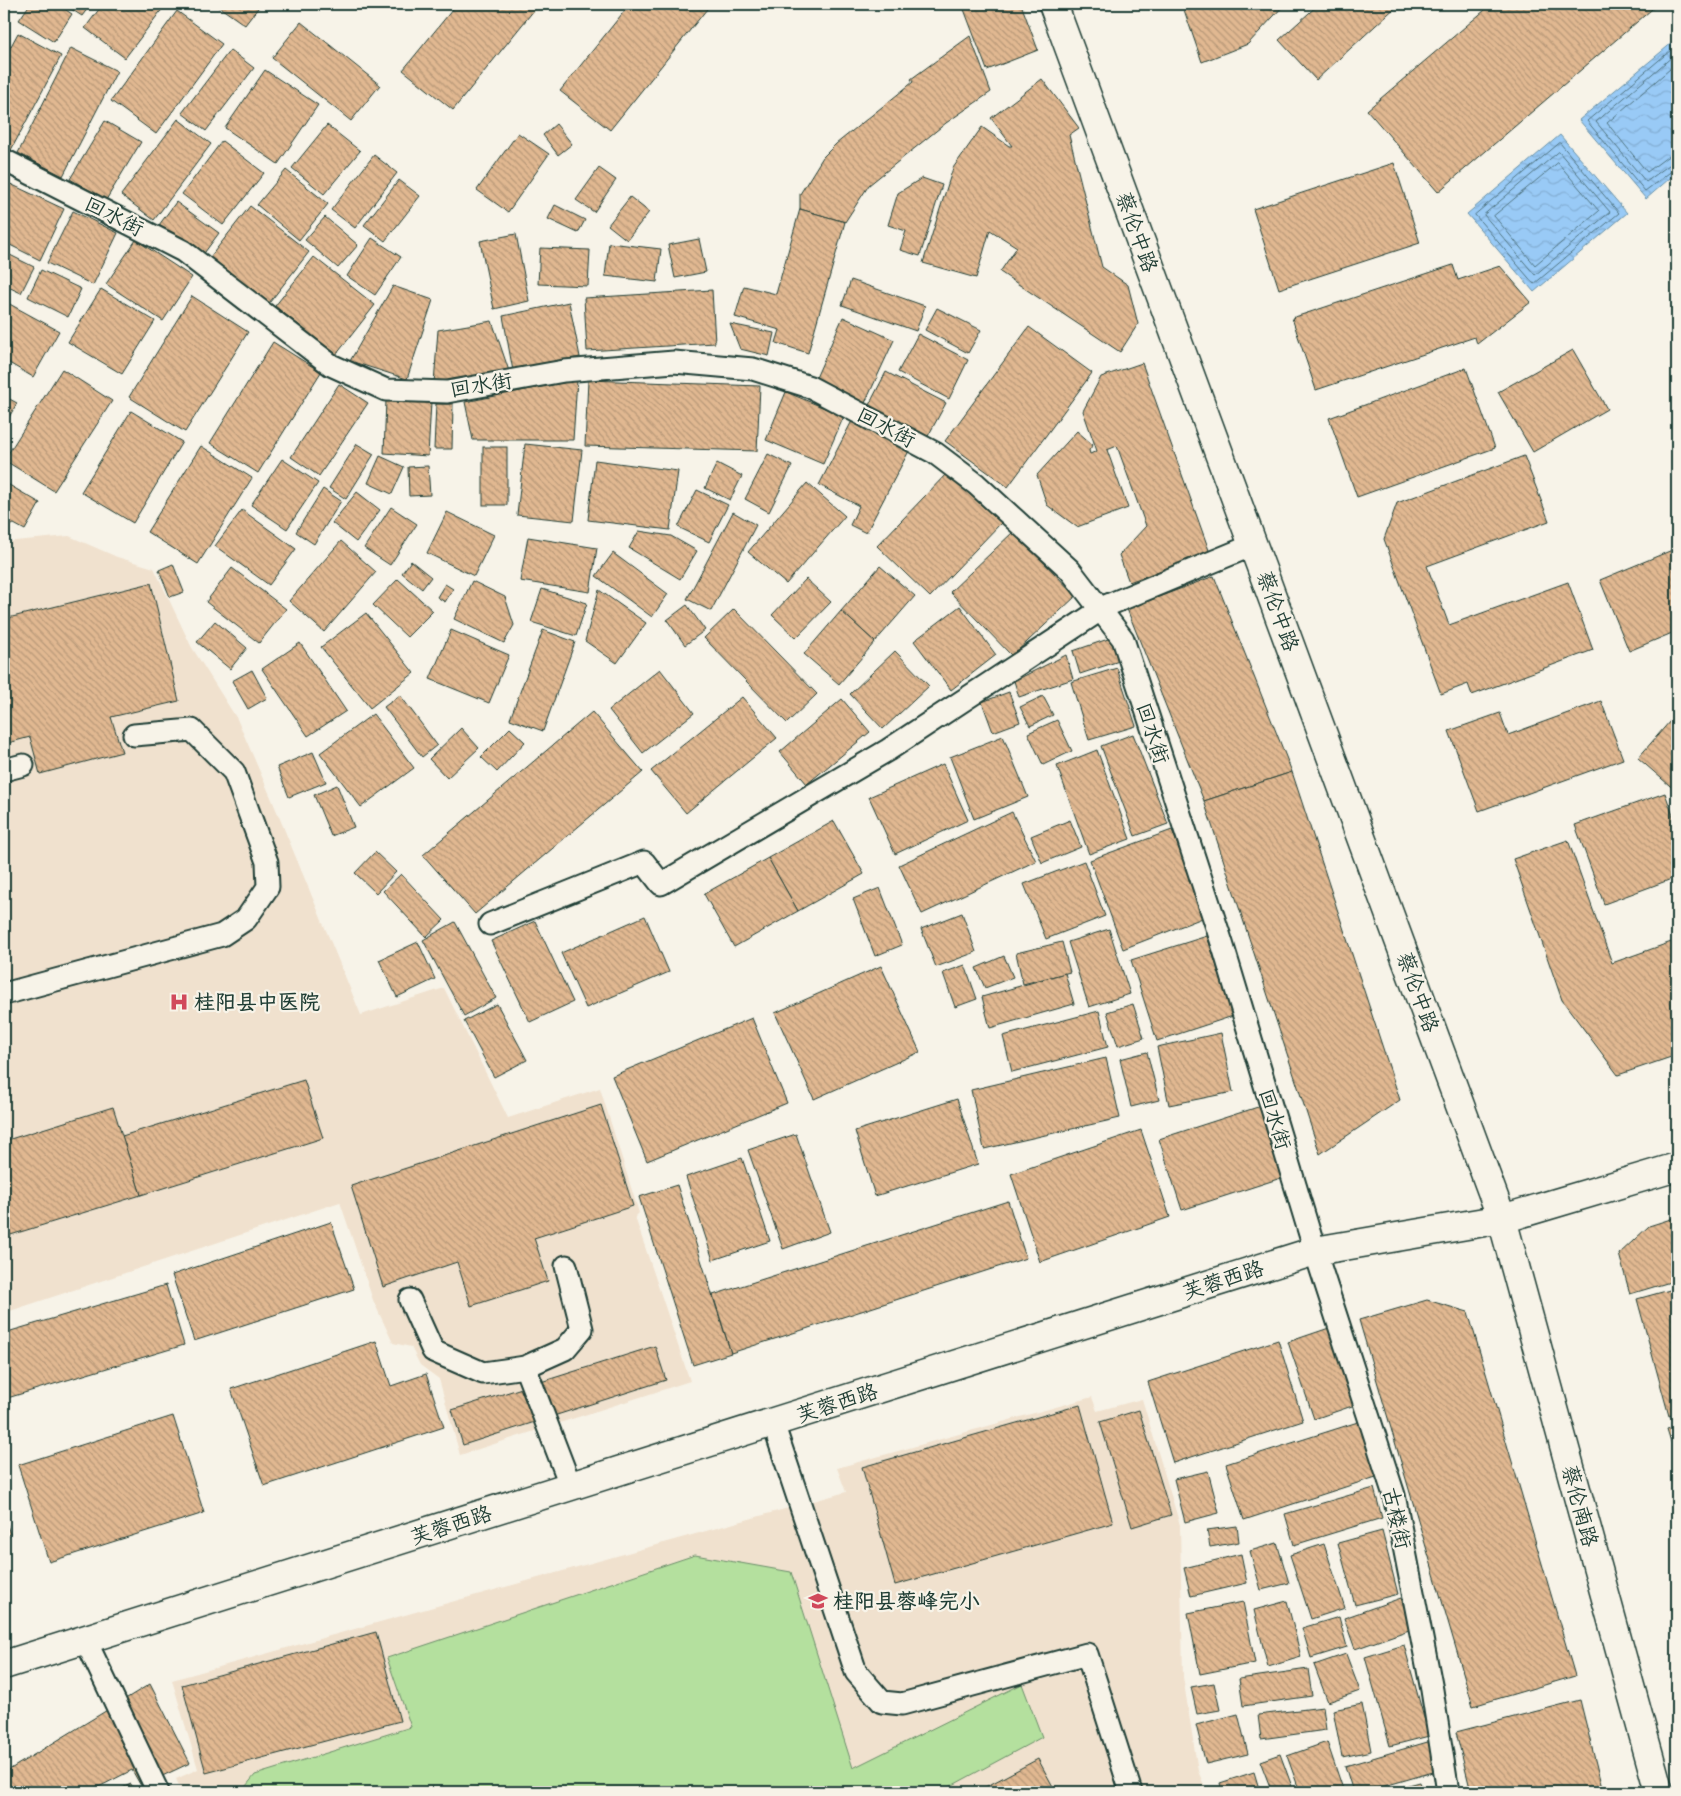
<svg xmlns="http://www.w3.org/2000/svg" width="1681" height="1796" viewBox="0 0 1681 1796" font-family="Caveat,'LXGW WenKai TC',sans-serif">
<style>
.built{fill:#f0e1ce}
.pitch{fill:#b4e09e;stroke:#6a8e69}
.water{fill:url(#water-waves);stroke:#6892a8}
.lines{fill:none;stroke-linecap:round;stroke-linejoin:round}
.shore{stroke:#507582;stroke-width:1}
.building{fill:url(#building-back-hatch);stroke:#1f3d34}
.service-casing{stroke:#1f3d34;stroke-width:25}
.tertiary-casing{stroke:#1f3d34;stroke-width:31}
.secondary-casing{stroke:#1f3d34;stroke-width:31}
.service{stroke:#f7f3e8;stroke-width:21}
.tertiary{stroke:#f7f3e8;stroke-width:28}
.secondary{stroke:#f7f3e8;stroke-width:28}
.labels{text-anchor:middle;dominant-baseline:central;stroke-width:4.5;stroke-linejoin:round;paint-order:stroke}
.street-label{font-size:21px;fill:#1f3d34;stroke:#f7f3e8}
.poi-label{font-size:21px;font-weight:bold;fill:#1f3d34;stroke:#f7f3e8;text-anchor:start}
</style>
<defs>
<pattern id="water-waves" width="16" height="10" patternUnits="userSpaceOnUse" patternTransform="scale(1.25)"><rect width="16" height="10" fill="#99caf6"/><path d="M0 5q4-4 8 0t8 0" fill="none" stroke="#83aed4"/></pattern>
<pattern id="building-back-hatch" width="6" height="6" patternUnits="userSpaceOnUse" patternTransform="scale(1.25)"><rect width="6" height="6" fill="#e1b891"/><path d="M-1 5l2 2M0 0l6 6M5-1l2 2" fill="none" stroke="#b69777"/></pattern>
</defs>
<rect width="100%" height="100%" fill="#f7f3e8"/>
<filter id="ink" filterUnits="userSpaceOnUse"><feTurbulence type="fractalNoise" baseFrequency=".02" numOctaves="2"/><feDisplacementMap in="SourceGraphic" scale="10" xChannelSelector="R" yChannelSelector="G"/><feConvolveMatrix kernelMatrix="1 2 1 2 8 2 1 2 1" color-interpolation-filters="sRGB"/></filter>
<g filter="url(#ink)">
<g class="built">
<polygon points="69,536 117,557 154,568 191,646 237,719 273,802 361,1015 444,988 508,1118 600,1088 639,1213 635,1217 690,1381 460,1455 439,1379 420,1365 411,1347 393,1343 373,1300 340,1202 4,1313 4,542"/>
<polygon points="1092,1397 1097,1411 1142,1399 1180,1525 1183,1677 1198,1771 1207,1792 182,1792 176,1779 198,1769 172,1680 846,1492 837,1468"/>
</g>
<polygon class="pitch" points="695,1555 791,1572 853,1768 1022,1684 1042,1737 940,1792 241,1792 255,1775 411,1727 387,1658"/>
<g class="water">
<polygon points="1673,42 1677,47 1677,172 1646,199 1579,120"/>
<polygon points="1560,135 1627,213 1534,292 1467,214"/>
</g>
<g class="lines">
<g class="shore">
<polyline points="1677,49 1671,50 1587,121 1645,191 1673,170 1677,169"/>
<polyline points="1677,56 1673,56 1596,122 1646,182 1669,165 1677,163"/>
<polyline points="1677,63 1607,123 1647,172 1667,157 1677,155"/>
<polygon points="1560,143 1619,213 1534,284 1475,215"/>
<polygon points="1559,152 1610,212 1535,275 1484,215"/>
<polygon points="1558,163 1599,211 1535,265 1494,216"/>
</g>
</g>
<g class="building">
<polygon points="30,4 57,4 72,14 54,42 19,20"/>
<polygon points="63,4 91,4 82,16"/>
<polygon points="103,4 166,4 125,58 85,28"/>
<polygon points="215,4 261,4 245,25"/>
<polygon points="457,4 539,4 453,110 403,70"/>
<polygon points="630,4 711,4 610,130 560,91"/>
<polygon points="962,4 1021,4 1038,50 987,70"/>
<polygon points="1182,4 1285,4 1248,44 1202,62"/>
<polygon points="1319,4 1399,4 1316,80 1279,40"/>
<polygon points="1492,4 1658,4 1438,192 1367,110"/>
<polygon points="177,11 222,44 156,134 111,101"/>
<polygon points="301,22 380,85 351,121 272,58"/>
<polygon points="4,23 9,26 4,34"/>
<polygon points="18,33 61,56 11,150 4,146 4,59"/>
<polygon points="970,36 991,92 946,123 869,185 845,222 800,209 800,194 823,157 836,144 913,82 911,79"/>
<polygon points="71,48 117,71 63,176 18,153"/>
<polygon points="230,50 254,68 206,131 182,113"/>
<polygon points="265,70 318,105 278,164 225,128"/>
<polygon points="1042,79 1079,128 1069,135 1102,267 1128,285 1138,324 1120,352 1000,272 1017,247 990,230 976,278 923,263 953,168 982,127 1009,146 1012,146 991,118"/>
<polygon points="178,119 211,144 154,220 121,195"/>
<polygon points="105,121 141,142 106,200 70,179"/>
<polygon points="556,124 572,144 558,155 543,135"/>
<polygon points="327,125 360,151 324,194 292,168"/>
<polygon points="518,133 549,154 508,212 477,190"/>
<polygon points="222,141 264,173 223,225 182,194"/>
<polygon points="374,155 397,173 355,228 331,210"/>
<polygon points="1394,163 1420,243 1279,289 1253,209"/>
<polygon points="599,168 616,180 594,212 576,200"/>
<polygon points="286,170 328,204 299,240 257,205"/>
<polygon points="922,178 942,185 920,256 900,250 906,231 888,225 898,193"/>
<polygon points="399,180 420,196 385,241 364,225"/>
<polygon points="4,181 64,209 40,260 4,242"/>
<polygon points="630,197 649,212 627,240 608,225"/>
<polygon points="176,202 219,233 202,256 159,225"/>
<polygon points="555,205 585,220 578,233 548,219"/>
<polygon points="250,206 309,252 266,307 207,261"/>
<polygon points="800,209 845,222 808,353 776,343 780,330 735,317 744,286 776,294"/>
<polygon points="73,211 118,233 93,285 47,263"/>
<polygon points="325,217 358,245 338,268 305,240"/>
<polygon points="516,234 529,301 494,309 480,241"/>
<polygon points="372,238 401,257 375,295 347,276"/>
<polygon points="699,239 706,272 675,278 668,245"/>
<polygon points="136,240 192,277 163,321 106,284"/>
<polygon points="609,243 661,249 657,282 605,276"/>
<polygon points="540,248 590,250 588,286 538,284"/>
<polygon points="4,252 34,267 21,293 4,285"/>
<polygon points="314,257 375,305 336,355 275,306"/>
<polygon points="1453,265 1458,280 1500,266 1531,302 1477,344 1475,337 1316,390 1292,318"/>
<polygon points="41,270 81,289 68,317 28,297"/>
<polygon points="851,280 925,306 916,331 842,305"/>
<polygon points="393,286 433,300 407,379 350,361"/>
<polygon points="101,289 155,321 122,374 68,342"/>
<polygon points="712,290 715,343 587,351 584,298"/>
<polygon points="192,296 248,332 185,432 129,397"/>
<polygon points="4,301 59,331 33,377 4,360"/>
<polygon points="569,302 580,357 513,371 503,316"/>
<polygon points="937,308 981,330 968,353 925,330"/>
<polygon points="843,317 894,340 865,403 815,380"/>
<polygon points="492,321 509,371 471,380 434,383 438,330"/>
<polygon points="730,324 774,333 769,356 740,349"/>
<polygon points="1029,327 1092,373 1008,487 945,441"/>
<polygon points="918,334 968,360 949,399 898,372"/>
<polygon points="273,342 321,372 258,473 210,443"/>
<polygon points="1573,350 1607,409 1533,452 1498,392"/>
<polygon points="1142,363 1210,553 1129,582 1119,555 1146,526 1117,446 1107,450 1128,508 1077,527 1047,505 1037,475 1077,431 1093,445 1089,450 1090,454 1097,451 1083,411 1101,377"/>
<polygon points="1466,368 1495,448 1357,497 1329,418"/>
<polygon points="62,369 112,401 54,491 4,460"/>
<polygon points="886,372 946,403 927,438 868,407"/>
<polygon points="577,380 573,440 473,440 465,402"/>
<polygon points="588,380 760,386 757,451 585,446"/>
<polygon points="339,384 368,403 319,476 291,457"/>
<polygon points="786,392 844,416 823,464 766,440"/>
<polygon points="4,396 17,403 4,426"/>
<polygon points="386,400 431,402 428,456 384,453"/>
<polygon points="436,404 453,404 452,449 434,449"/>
<polygon points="131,411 182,442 133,523 81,492"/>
<polygon points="853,419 910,449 866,533 850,525 859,506 819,485"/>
<polygon points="357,444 374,454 346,499 329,488"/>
<polygon points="525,444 582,450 574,521 517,515"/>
<polygon points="201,446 252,478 198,564 147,532"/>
<rect x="483" y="447" width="24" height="58"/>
<polygon points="768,454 792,466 769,512 745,499"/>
<polygon points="380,456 404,467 392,494 368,483"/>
<polygon points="1524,456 1549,521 1427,566 1449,625 1568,582 1593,650 1472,695 1468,684 1441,694 1384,539 1397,503"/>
<polygon points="282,459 318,483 287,529 251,505"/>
<polygon points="595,460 678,471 670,530 588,520"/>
<polygon points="717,463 742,476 730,500 705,488"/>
<polygon points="428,466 430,495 409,496 408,467"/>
<polygon points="948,472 1001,523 930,597 877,546"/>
<polygon points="4,482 40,503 25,530 14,524 4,527"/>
<polygon points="807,483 845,516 786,584 748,552"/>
<polygon points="323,489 341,501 314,544 296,532"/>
<polygon points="697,490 728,505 709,542 678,527"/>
<polygon points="357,492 380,510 356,542 332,523"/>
<polygon points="391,507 417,524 390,565 364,548"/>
<polygon points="242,510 296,549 269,585 215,546"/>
<polygon points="447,512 494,535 474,576 427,553"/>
<polygon points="733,512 756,525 711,611 687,599"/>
<polygon points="639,531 671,536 697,551 680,579 629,548"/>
<polygon points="1014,531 1076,596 1012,656 950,592"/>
<polygon points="528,537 597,548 590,592 520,581"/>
<polygon points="341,541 376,572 324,632 289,601"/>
<polygon points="1677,548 1677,631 1629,651 1600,580"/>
<polygon points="613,553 668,594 652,617 596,576"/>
<polygon points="411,561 431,577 422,589 402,573"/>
<polygon points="173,564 184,592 170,597 159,570"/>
<polygon points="880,566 915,596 875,642 841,611"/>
<polygon points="232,568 286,609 259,643 206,602"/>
<polygon points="1214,576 1292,772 1204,801 1127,609"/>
<polygon points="398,579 433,611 407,637 373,605"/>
<polygon points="806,579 831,602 796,638 772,615"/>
<polygon points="472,581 505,597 514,625 504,643 454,619"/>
<polygon points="151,583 179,701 111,717 122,752 40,774 30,737 4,744 4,619"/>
<polygon points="445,584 453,589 445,602 437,597"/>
<polygon points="542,589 587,603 576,636 531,622"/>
<polygon points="599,590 646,623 617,663 585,641"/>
<polygon points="687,605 705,630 685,645 667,620"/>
<polygon points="960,606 996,655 951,690 914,641"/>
<polygon points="734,609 817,694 787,723 704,638"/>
<polygon points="841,611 875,642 839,684 804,654"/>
<polygon points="366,613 414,673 370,708 321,647"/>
<polygon points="215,621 247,648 230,669 197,642"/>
<polygon points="451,630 509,655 489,703 430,679"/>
<polygon points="543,630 575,642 543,731 510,719"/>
<polygon points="1114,637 1122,660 1080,674 1073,651"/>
<polygon points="300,643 346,711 308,736 262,669"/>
<polygon points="895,651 929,686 883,729 850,694"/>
<polygon points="1066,655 1073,679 1019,697 1014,681"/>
<polygon points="1117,668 1136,726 1089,740 1071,682"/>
<polygon points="660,669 694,713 643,753 609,710"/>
<polygon points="252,670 267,698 248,709 232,681"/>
<polygon points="1009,692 1020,722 993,732 982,702"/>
<polygon points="400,695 437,745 422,757 384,707"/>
<polygon points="1043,696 1053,715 1030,726 1020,707"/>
<polygon points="742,697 777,738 686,813 651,771"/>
<polygon points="842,699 870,732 807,784 780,752"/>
<polygon points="1601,701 1623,759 1479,811 1449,731 1500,713 1508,735"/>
<polygon points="592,712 643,772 475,914 423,855"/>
<polygon points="1677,713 1677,792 1638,758"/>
<polygon points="373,714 414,768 361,807 320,753"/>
<polygon points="1057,720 1072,751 1043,765 1028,733"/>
<polygon points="461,728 479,748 447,778 429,759"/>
<polygon points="510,728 525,742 497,772 481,757"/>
<polygon points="1133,734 1168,824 1135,836 1101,746"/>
<polygon points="1003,736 1028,797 974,819 950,757"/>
<polygon points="1097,750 1130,839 1089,854 1057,766"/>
<polygon points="313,752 326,782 289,797 277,767"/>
<polygon points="943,764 968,820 895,854 869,797"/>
<polygon points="1292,772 1400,1100 1320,1154 1204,801"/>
<polygon points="337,785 354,827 331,836 314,795"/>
<polygon points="1665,793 1677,827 1677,877 1604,904 1575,825"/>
<polygon points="1012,812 1036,861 922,914 899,865"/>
<polygon points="1070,820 1081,847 1042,863 1031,836"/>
<polygon points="834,821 864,874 798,911 768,858"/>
<polygon points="1172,830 1205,917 1123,949 1090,860"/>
<polygon points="1568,840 1612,963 1677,940 1677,1055 1618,1075 1562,1000 1513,859"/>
<polygon points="375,852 396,872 376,893 355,873"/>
<polygon points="768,858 798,911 734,947 704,894"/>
<polygon points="1084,861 1105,916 1046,939 1024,884"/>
<polygon points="401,874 444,920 426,937 383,891"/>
<polygon points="880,888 902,945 875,956 853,899"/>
<polygon points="962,913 976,952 936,967 921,929"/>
<polygon points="645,916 669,972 586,1008 561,953"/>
<polygon points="535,921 573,1002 530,1022 491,941"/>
<polygon points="455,922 496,998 464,1016 423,940"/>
<polygon points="1109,929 1130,994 1089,1007 1068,942"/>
<polygon points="1207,936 1233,1016 1157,1041 1131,960"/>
<polygon points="418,942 435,979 397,997 379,960"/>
<polygon points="1062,942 1070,972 1023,984 1016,953"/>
<polygon points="1004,956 1013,977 985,988 976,968"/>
<polygon points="965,965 977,999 955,1007 943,973"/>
<polygon points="881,966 920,1052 814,1099 775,1013"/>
<polygon points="1065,973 1074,1004 990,1028 982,997"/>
<polygon points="497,1004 527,1060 494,1077 464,1021"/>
<polygon points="1133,1004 1144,1038 1118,1046 1107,1012"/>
<polygon points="1099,1011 1108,1047 1012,1072 1003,1036"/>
<polygon points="752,1018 787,1103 647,1161 612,1076"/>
<polygon points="1221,1033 1233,1092 1169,1105 1157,1047"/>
<polygon points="1147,1052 1159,1100 1131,1107 1120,1059"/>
<polygon points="1106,1058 1120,1118 984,1149 971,1090"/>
<polygon points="304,1080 323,1138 141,1195 122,1136"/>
<polygon points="957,1099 978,1164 875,1196 855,1131"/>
<polygon points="601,1105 633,1206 534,1238 548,1281 471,1306 457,1262 383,1287 351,1186"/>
<polygon points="1261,1106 1284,1177 1182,1210 1159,1139"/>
<polygon points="113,1107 141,1195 4,1237 4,1141"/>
<polygon points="1141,1130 1170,1217 1040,1262 1011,1174"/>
<polygon points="796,1134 830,1232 783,1249 748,1150"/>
<polygon points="742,1158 770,1241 713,1260 686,1177"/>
<polygon points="677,1185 731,1353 693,1365 639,1197"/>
<polygon points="1008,1201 1026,1258 731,1353 713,1295"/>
<polygon points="1677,1217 1677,1280 1630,1294 1619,1254 1649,1226"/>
<polygon points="331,1222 354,1289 194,1341 172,1275"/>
<polygon points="166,1285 184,1345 4,1399 4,1333"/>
<polygon points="1677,1288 1677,1414 1669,1416 1637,1299"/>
<polygon points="1427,1300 1468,1312 1575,1676 1473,1706 1359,1320"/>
<polygon points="1332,1327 1358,1404 1314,1419 1288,1342"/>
<polygon points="1278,1340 1303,1421 1173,1463 1148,1382"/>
<polygon points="376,1341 391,1386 426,1374 444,1427 264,1486 231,1389"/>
<polygon points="655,1346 666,1380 463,1445 452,1410"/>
<polygon points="1080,1405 1113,1523 895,1585 862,1467"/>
<polygon points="1139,1410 1171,1515 1132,1527 1100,1422"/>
<polygon points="173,1416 204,1513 49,1562 18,1465"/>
<polygon points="1361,1421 1379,1476 1244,1520 1226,1464"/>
<polygon points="1677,1426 1677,1461 1667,1429"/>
<polygon points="1208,1471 1219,1513 1185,1522 1174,1479"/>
<polygon points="1374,1488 1382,1518 1294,1545 1285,1514"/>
<polygon points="4,1516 10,1534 4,1536"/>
<polygon points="1237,1526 1239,1542 1210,1547 1207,1530"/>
<polygon points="1382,1531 1398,1594 1355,1605 1338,1543"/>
<polygon points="1277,1543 1289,1583 1261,1590 1250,1551"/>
<polygon points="1324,1544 1345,1608 1311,1619 1290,1555"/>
<polygon points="1241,1554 1247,1583 1191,1596 1184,1568"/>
<polygon points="1401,1598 1412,1629 1355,1649 1344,1618"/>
<polygon points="1287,1601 1301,1657 1268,1667 1254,1610"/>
<polygon points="1243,1602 1255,1663 1200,1674 1188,1613"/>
<polygon points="1339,1617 1347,1647 1311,1658 1302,1628"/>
<polygon points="376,1632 400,1721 206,1773 182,1685"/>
<polygon points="1404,1645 1429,1736 1390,1746 1365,1657"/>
<polygon points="1346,1654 1360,1691 1328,1702 1314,1665"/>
<polygon points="1308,1669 1312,1696 1243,1706 1239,1679"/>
<polygon points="1214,1683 1220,1710 1197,1714 1191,1687"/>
<polygon points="150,1684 190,1763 141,1786 132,1770 89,1792 7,1792 4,1786 4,1773"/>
<polygon points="1580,1700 1603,1792 1471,1792 1456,1732"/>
<polygon points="1362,1704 1371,1751 1342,1757 1333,1710"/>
<polygon points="1323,1707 1326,1730 1261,1739 1258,1715"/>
<polygon points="1238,1714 1248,1754 1206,1764 1196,1725"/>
<polygon points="1431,1741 1440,1770 1364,1792 1353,1792 1345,1766"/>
<polygon points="1327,1742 1344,1792 1300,1792 1287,1756"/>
<polygon points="1280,1754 1294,1792 1272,1792 1260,1761"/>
<polygon points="1038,1759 1056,1792 976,1792"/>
<polygon points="1254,1772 1260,1792 1222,1792 1220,1783"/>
<polygon points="1420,1782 1423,1792 1382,1792"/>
<polygon points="131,1784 135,1792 113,1792"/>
</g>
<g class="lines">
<g class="service-casing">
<g id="service">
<polyline points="4,160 183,251 331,365 386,390 447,392 564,371 674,362 753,369 810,387 935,453 976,484 1070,570 1123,639 1222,943 1315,1251 1394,1495 1432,1690 1448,1792"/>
<polyline points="4,770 23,765"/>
<polyline points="490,924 644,862 661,884 888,750 1108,605 1253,545"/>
<polyline points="4,994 222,935 246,919 268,887 267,862 234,772 192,730 134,735"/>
<polyline points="410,1300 433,1351 483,1373 525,1367 571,1487"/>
<polyline points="525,1367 565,1349 582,1329 566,1266"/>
<polyline points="773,1423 856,1672 882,1702 902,1704 1087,1654 1131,1792"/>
<polyline points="86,1641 158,1792"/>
</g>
</g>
<g class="tertiary-casing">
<polyline id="tertiary" points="4,1665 1315,1251 1502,1219 1677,1167"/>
</g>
<g class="secondary-casing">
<polyline id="secondary" points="1053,4 1502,1219 1659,1792"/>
</g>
<use href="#service" class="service"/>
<use href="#tertiary" class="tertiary"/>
<use href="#secondary" class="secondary"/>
</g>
</g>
<defs>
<g id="hospital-bare" transform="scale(1.5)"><path d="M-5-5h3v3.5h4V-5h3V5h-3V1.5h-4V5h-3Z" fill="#d1495b" stroke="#f7f3e8" stroke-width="2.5" paint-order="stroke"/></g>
<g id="school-bare" transform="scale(1.5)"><path d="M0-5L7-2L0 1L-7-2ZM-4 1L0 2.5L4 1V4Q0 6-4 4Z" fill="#d1495b" stroke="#f7f3e8" stroke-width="2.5" paint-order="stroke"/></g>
</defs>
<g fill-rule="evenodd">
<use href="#hospital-bare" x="179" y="1002"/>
<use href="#school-bare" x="818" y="1601"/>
</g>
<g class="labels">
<g class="street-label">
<text transform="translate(114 216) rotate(27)">回水街</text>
<text transform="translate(1137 232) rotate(70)">蔡伦中路</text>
<text transform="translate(481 385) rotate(-9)">回水街</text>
<text transform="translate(886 427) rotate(28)">回水街</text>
<text transform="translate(1278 611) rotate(70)">蔡伦中路</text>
<text transform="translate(1153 733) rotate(72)">回水街</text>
<text transform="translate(1418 992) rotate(70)">蔡伦中路</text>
<text transform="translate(1275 1119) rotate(73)">回水街</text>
<text transform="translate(1223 1280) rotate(-18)">芙蓉西路</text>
<text transform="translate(837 1403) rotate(-18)">芙蓉西路</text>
<text transform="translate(1580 1506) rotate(75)">蔡伦南路</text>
<text transform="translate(1397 1518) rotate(77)">古楼街</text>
<text transform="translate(451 1525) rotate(-18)">芙蓉西路</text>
</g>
<g class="poi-label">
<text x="194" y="1002">桂阳县中医院</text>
<text x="833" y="1601">桂阳县蓉峰完小</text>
</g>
</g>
<rect width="1681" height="1796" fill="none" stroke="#f7f3e8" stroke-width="20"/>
<rect x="10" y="10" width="1661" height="1776" fill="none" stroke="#1f3d34" stroke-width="2" filter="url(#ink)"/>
</svg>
